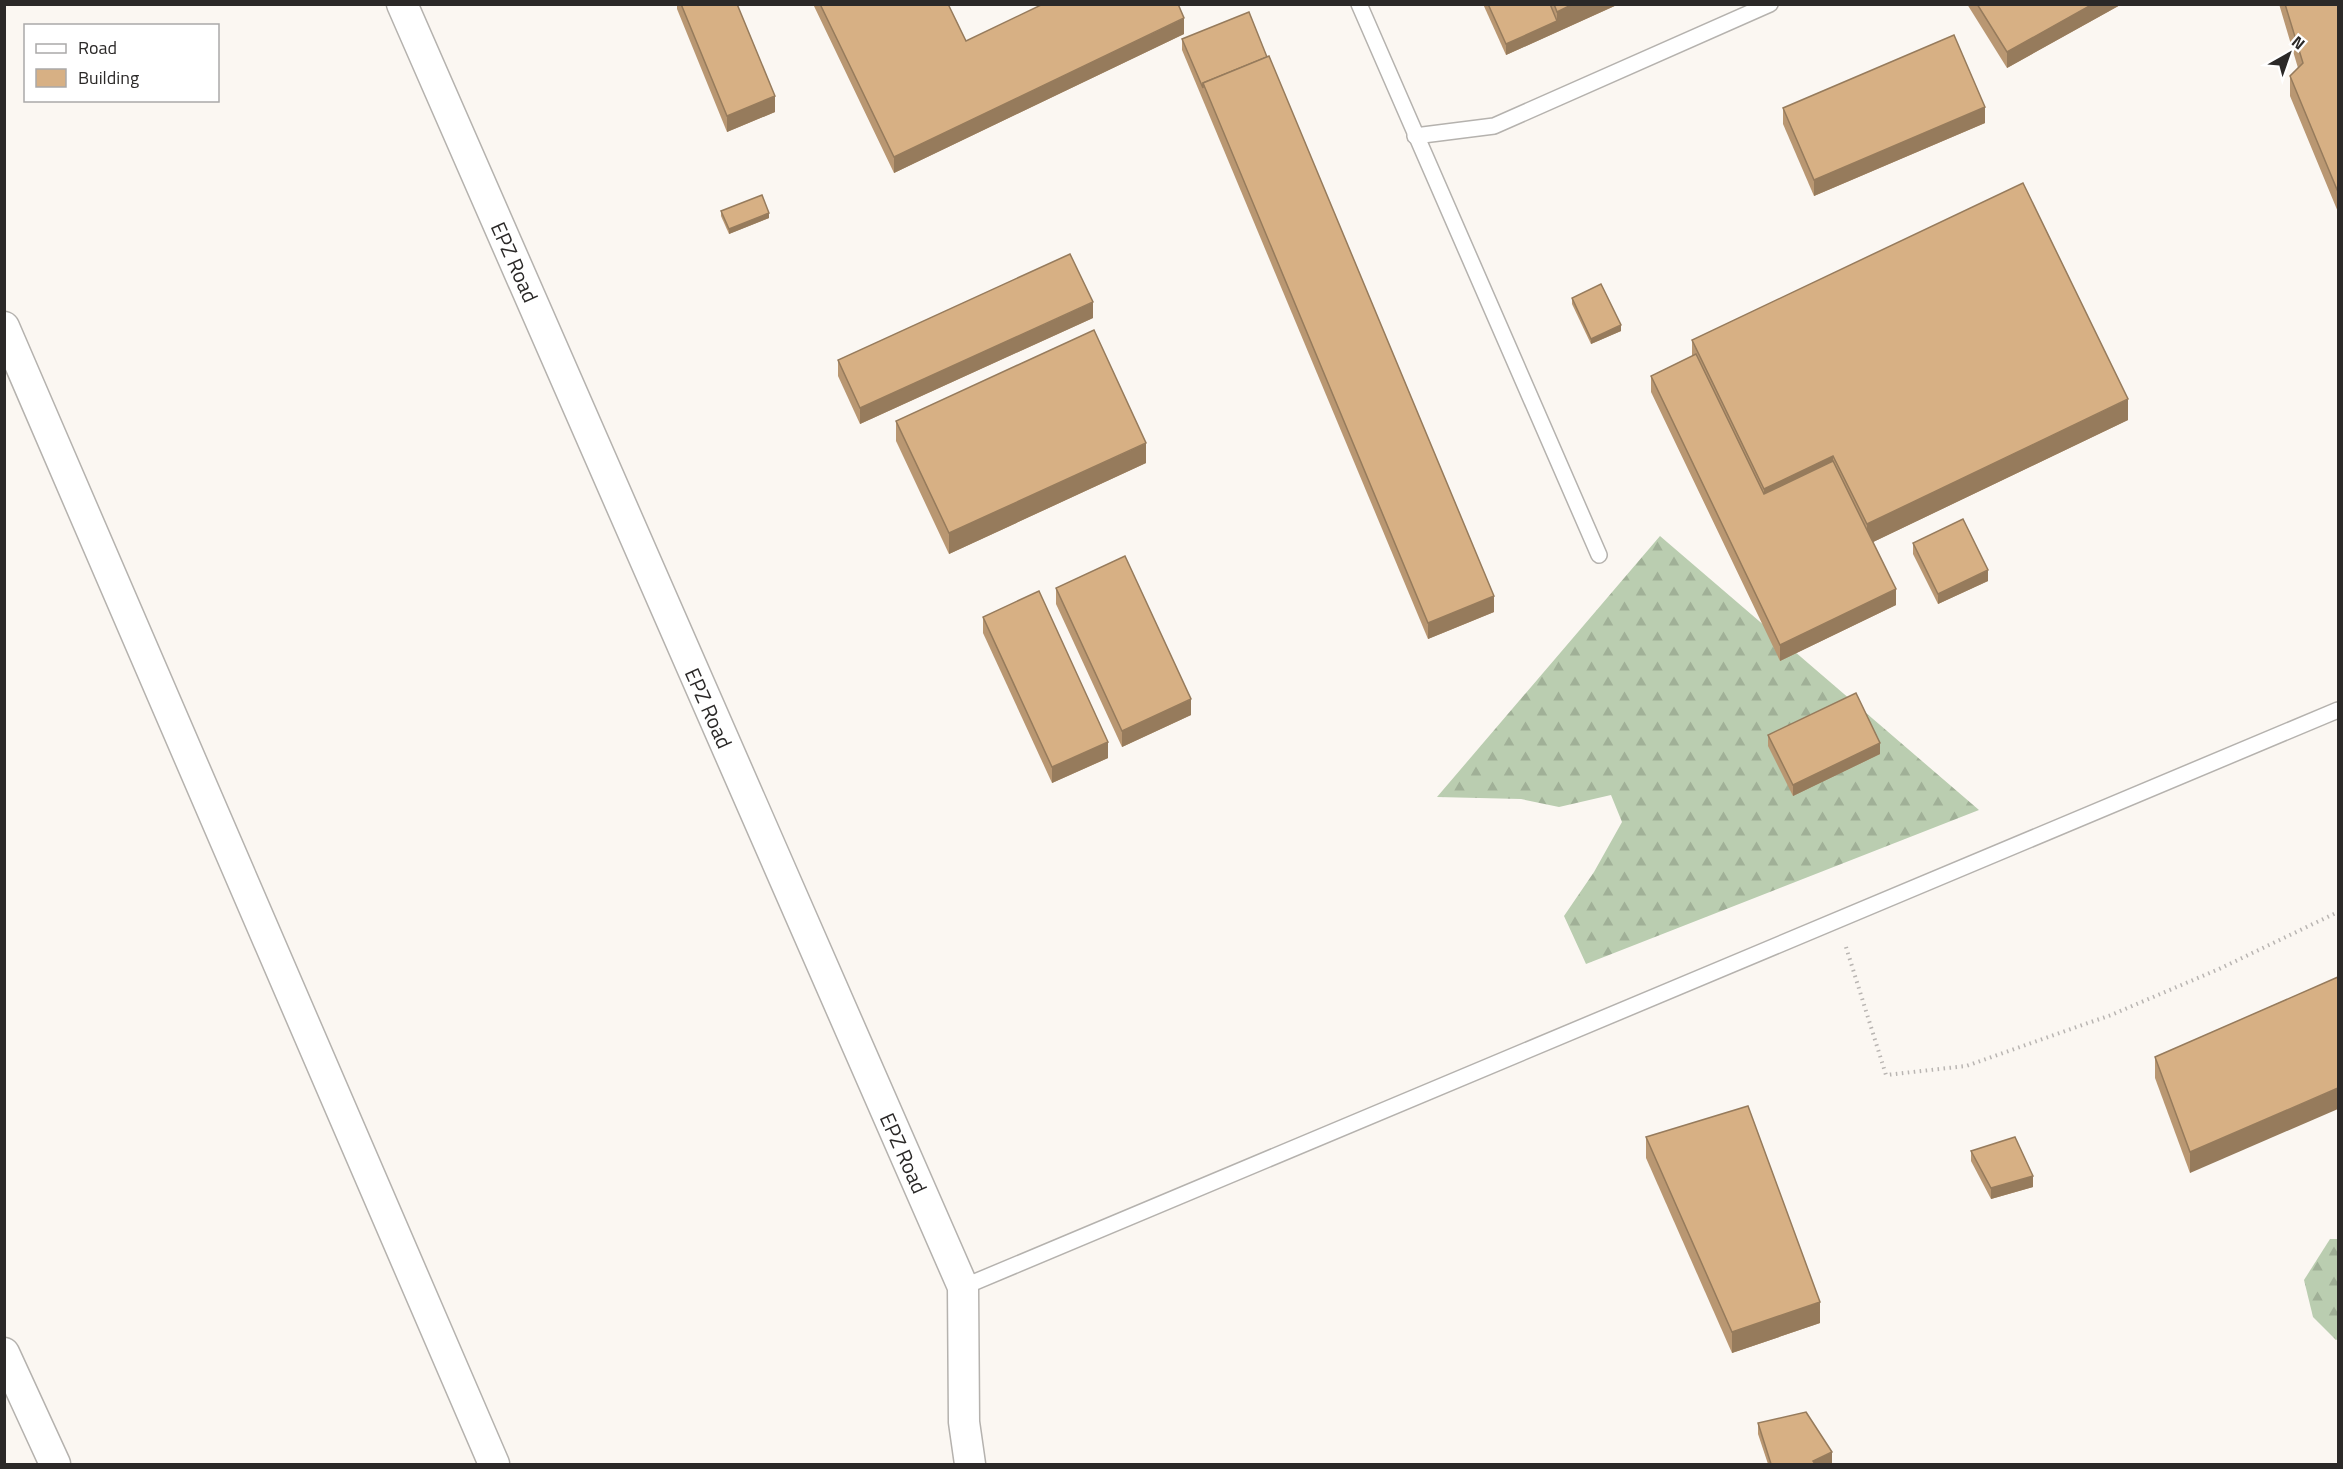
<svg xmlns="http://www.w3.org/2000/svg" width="2343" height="1469" viewBox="0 0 2343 1469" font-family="'Titillium Web',sans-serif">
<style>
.forest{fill:url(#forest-firs)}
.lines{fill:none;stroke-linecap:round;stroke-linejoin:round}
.lane-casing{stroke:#b5b2ae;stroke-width:18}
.street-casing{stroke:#b5b2ae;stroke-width:33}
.path{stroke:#b9b5b2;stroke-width:4;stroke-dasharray:1.5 4.5;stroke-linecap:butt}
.lane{stroke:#fff;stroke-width:15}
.street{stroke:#fff;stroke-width:30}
.wall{fill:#b99772}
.shaded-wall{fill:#967b5c}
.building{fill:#d7b084;stroke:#967b5c;stroke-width:1.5}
.labels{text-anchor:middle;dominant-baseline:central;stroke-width:4.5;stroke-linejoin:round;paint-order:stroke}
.street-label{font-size:21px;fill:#2b2928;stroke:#fff}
</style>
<defs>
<pattern id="forest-firs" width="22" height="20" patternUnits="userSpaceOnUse" patternTransform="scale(1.5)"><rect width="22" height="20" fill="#bacdb0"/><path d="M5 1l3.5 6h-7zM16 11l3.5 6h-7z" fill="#a0b097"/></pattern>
</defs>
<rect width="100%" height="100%" fill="#fbf7f2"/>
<g class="forest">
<polygon points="1660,536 1979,810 1586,964 1564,916 1594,872 1622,822 1611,795 1559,807 1521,799 1437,797"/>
<polygon points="2330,1239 2338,1239 2338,1339 2336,1340 2313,1317 2304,1280"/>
</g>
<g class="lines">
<g class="lane-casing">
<g id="lane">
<polyline points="1359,4 1599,555"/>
<polyline points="1415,136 1494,126 1770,4"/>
<polyline points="963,1287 2338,710"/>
</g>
</g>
<g class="street-casing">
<g id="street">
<polyline points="402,4 963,1287 964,1422 970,1464"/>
<polyline points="4,327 494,1464"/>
<polyline points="4,1353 55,1464"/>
</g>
</g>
<polyline class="path" points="1846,947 1886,1075 1966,1066 2111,1015 2219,969 2338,912"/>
<use href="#lane" class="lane"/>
<use href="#street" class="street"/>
</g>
<g class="wall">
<polygon points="677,4 737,4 775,112 727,132 677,9"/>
<polygon points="813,4 948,4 966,41 1184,34 894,173"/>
<polygon points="1483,4 1619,4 1506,55"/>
<polygon points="1967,4 2122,4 2007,68"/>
<polygon points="2279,4 2338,4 2338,212 2290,96 2290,76 2298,68"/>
<polygon points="1182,39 1494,612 1428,639 1182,50"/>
<polygon points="1783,108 1985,123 1814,196 1783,124"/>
<polygon points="721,211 769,218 729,234 721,216"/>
<polygon points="1572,298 1621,331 1591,344 1572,304"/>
<polygon points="1093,318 860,424 838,376 838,360"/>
<polygon points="1692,340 2128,420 1873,542 1896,605 1780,661 1651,392 1651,376 1692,356"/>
<polygon points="896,421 1146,463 949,554 896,441"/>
<polygon points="1913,543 1988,581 1938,604 1913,554"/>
<polygon points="1056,588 1191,715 1122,747 1056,604"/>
<polygon points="983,617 1108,758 1052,783 983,633"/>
<polygon points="1768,735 1880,754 1793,796 1768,746"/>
<polygon points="2338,977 2190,1173 2155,1078 2155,1057"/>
<polygon points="1646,1137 1820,1323 1732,1353 1646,1158"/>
<polygon points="1971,1151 2033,1187 1991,1199 1971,1161"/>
<polygon points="1758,1423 1832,1463 1829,1464 1768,1464 1758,1434"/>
</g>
<g class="shaded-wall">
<polygon points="1573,4 1619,4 1506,55 1506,44 1557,21 1557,12"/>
<polygon points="2093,4 2122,4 2007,68 2007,52"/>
<polygon points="1184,18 1184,34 894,173 894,157"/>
<polygon points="775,96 775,112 727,132 727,116"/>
<polygon points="1985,107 1985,123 1814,196 1814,180"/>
<polygon points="769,213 769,218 729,234 729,229"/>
<polygon points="1093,302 1093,318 860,424 860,408"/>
<polygon points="1621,325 1621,331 1591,344 1591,339"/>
<polygon points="2128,399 2128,420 1867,545 1867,524"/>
<polygon points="1146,443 1146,463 949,554 949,533"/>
<polygon points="1833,456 1833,477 1764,510 1764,489"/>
<polygon points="1988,570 1988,581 1938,604 1938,594"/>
<polygon points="1896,589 1896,605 1780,661 1780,645"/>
<polygon points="1494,596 1494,612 1428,639 1428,623"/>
<polygon points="1191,699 1191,715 1122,747 1122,731"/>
<polygon points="1108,742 1108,758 1052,783 1052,767"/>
<polygon points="1880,743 1880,754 1793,796 1793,785"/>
<polygon points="2338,1088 2338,1109 2190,1173 2190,1152"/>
<polygon points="2033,1176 2033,1187 1991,1199 1991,1188"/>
<polygon points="1820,1302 1820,1323 1732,1353 1732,1332"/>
<polygon points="1832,1452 1832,1463 1829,1464 1813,1464 1813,1461"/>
</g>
<g class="building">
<polygon points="681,4 737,4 775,96 727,116"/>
<polygon points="820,4 948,4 966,41 1043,4 1178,4 1184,18 894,157"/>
<polygon points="1488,4 1550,4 1557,21 1506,44"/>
<polygon points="1554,4 1573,4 1557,12"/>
<polygon points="1977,4 2093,4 2007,52"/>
<polygon points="2285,4 2338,4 2338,192 2290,76 2303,63"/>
<polygon points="1249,12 1267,57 1203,83 1203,88 1182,39"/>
<polygon points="1954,35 1985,107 1814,180 1783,108"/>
<polygon points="1269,56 1494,596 1428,623 1203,83"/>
<polygon points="2023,183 2128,399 1867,524 1833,456 1764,489 1692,340"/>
<polygon points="762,195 769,213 729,229 721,211"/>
<polygon points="1070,254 1093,302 860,408 838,360"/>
<polygon points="1601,284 1621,325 1591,339 1572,298"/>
<polygon points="1094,330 1146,443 949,533 896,421"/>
<polygon points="1696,354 1764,494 1833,461 1896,589 1780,645 1651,376"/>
<polygon points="1963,519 1988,570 1938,594 1913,543"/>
<polygon points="1125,556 1191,699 1122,731 1056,588"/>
<polygon points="1039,591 1108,742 1052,767 983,617"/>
<polygon points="1856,693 1880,743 1793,785 1768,735"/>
<polygon points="2338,977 2338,1088 2190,1152 2155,1057"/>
<polygon points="1748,1106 1820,1302 1732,1332 1646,1137"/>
<polygon points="2015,1137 2033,1176 1991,1188 1971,1151"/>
<polygon points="1806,1412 1832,1452 1813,1461 1815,1464 1771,1464 1758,1423"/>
</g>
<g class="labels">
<g class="street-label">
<text transform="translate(515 262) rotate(66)">EPZ Road</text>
<text transform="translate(709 708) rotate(66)">EPZ Road</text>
<text transform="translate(904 1153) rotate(66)">EPZ Road</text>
</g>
</g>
<rect width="2343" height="1469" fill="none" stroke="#2b2928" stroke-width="12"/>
<rect x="24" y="24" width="195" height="78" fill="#ffffff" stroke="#aaa9a9" stroke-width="1.5"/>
<rect x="36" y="44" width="30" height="9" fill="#ffffff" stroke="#aaa9a9" stroke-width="1.5"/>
<text x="78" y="54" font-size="18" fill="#2b2928">Road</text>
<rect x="36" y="69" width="30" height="18" fill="#d7b084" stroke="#aaa9a9" stroke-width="1.5"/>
<text x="78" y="84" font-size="18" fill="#2b2928">Building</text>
<g transform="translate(2289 54) rotate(40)" stroke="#ffffff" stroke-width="4.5" paint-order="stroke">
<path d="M0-4.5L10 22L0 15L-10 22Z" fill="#2b2928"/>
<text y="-9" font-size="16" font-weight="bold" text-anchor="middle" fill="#2b2928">N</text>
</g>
</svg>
